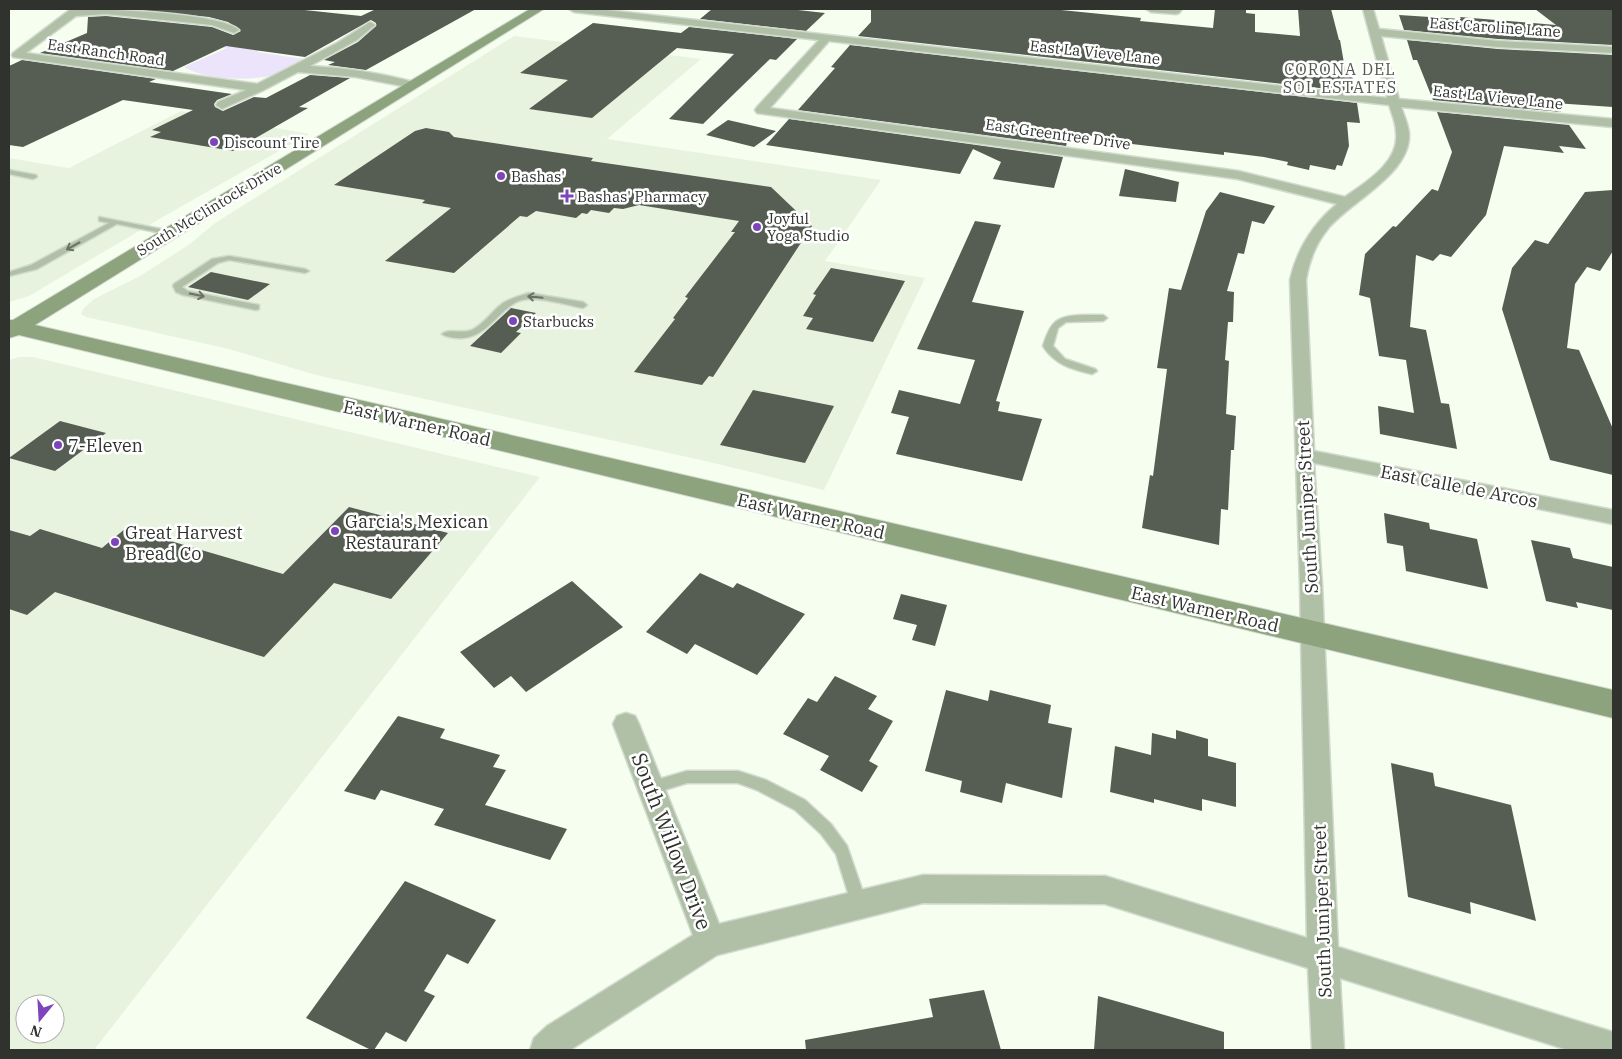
<svg xmlns="http://www.w3.org/2000/svg" width="1622" height="1059" viewBox="0 0 1622 1059" font-family="'IBM Plex Serif',serif">
<style>
.built{fill:#e7f3df;fill-rule:evenodd}
.green{fill:#ece4fb}
.building{fill:#565d52}
.lines{fill:none;stroke-linecap:round;stroke-linejoin:round}
.service-casing{stroke:#d2d9cd;stroke-width:3}
.minor-casing{stroke:#d2d9cd;stroke-width:3}
.secondary-casing{stroke:#d2d9cd;stroke-width:2}
.service{fill:#b0c0a6;fill-rule:evenodd}
.minor{fill:#b0c0a6;fill-rule:evenodd}
.secondary{fill:#8ca37d;fill-rule:evenodd}
.oneway{stroke:#697263}
.poi-dot{fill:#7d44bb;stroke:#fff;stroke-width:2}
.labels{text-anchor:middle;dominant-baseline:central;stroke-width:5;stroke-linejoin:round;paint-order:stroke}
.far-street-label{font-size:15px;fill:#2f322d;stroke:#fff}
.far-poi-label{font-size:15px;fill:#2f322d;stroke:#fff;text-anchor:start}
.far-neighbourhood-label{font-size:16px;letter-spacing:1px;fill:#535a4f;stroke:#fff}
.street-label{font-size:18px;fill:#2f322d;stroke:#fff}
.poi-label{font-size:18px;fill:#2f322d;stroke:#fff;text-anchor:start}
.near-street-label{font-size:21px;fill:#2f322d;stroke:#fff}
</style>
<rect width="100%" height="100%" fill="#f6fef0"/>
<g class="built">
<polygon points="514,36 701,59 607,139 881,180 825,261 925,278 824,490 701,460 316,375 229,349 86,317 81,314 84,308 94,299 140,276 190,244 215,223"/>
<polygon points="181,111 309,134 161,218 29,296 9,302 9,158 69,168"/>
<path d="M19 357H33L540 477 94 1050H9V360ZM25 1004H55V1034H25Z"/>
</g>
<path class="green" d="M296 27 257 52 304 59C295 63 286 71 276 74 254 82 204 80 184 67L227 48 185 43Z"/>
<g class="building">
<polygon points="126,9 295,9 361,16 376,9 476,9 366,70 328,65 335,62 324,60 358,42 376,26 376,23 371,20 305,57 226,46 173,71 40,53 87,33 88,17 106,16 212,27 233,35 241,31 228,22 209,17"/>
<polygon points="712,9 789,9 825,13 806,31 700,19"/>
<polygon points="871,9 1061,10 1141,18 1140,21 1213,28 1215,9 1246,9 1246,13 1255,14 1255,32 1300,36 1298,9 1331,9 1339,40 1340,40 1345,69 1351,69 1355,92 858,36 871,22"/>
<polygon points="1535,9 1613,9 1613,45 1498,39 1404,30 1399,15 1461,19 1460,17 1556,25"/>
<polygon points="593,23 681,33 689,27 797,39 776,60 770,59 703,124 669,119 734,54 677,48 592,118 529,109 568,80 520,73"/>
<polygon points="1407,40 1498,49 1613,55 1613,107 1554,103 1561,112 1433,100 1417,60 1413,60"/>
<polygon points="850,45 1357,103 1360,123 1347,122 1349,146 1342,166 1337,165 1335,170 1310,165 1309,170 1287,165 1288,162 1264,157 1224,152 1224,155 1132,144 1132,141 1070,133 1066,146 798,110 835,68 831,67"/>
<polygon points="22,60 156,79 149,82 232,94 217,100 214,104 215,107 223,111 254,97 266,98 310,75 350,78 299,107 308,108 233,151 150,137 161,132 152,130 193,110 123,100 23,147 9,145 9,66"/>
<polygon points="1437,112 1569,125 1586,149 1559,146 1564,153 1504,146 1486,215 1451,257 1440,254 1433,261 1416,255 1410,327 1426,330 1441,403 1449,404 1457,449 1380,434 1378,406 1414,413 1406,360 1379,356 1370,298 1359,295 1365,254 1393,226 1396,227 1432,189 1438,191 1452,152"/>
<polygon points="789,119 1063,157 1054,188 993,179 1001,162 973,149 960,174 766,145"/>
<polygon points="728,120 776,131 754,147 706,135"/>
<polygon points="426,128 449,132 454,137 593,158 591,161 771,187 812,226 713,377 709,376 702,385 634,372 675,319 673,318 688,298 685,297 735,232 731,232 739,221 639,205 623,209 614,208 609,213 591,210 587,214 582,213 576,218 536,211 527,217 520,216 454,273 385,261 451,208 422,203 425,200 334,185 415,131"/>
<polygon points="1125,169 1179,182 1176,202 1119,196"/>
<polygon points="1613,190 1613,251 1600,271 1587,267 1575,284 1567,348 1579,350 1613,429 1613,475 1550,460 1502,309 1512,268 1535,240 1548,244 1585,192"/>
<polygon points="1220,192 1275,206 1264,224 1252,221 1244,254 1238,253 1227,291 1234,292 1233,322 1228,322 1225,360 1229,361 1226,414 1236,416 1234,450 1231,450 1228,510 1221,509 1219,545 1142,528 1150,475 1153,476 1167,369 1157,368 1169,288 1181,290 1206,211"/>
<polygon points="975,221 1001,225 972,302 1024,311 996,401 1000,402 998,411 1042,419 1022,481 896,454 909,417 891,413 899,390 960,404 975,360 917,349"/>
<polygon points="831,268 905,281 873,342 806,329 813,318 803,316 816,295 813,294"/>
<polygon points="211,272 270,284 248,300 188,287"/>
<polygon points="511,308 536,313 516,332 521,333 501,353 470,346"/>
<polygon points="753,390 834,406 805,463 720,445"/>
<polygon points="60,421 106,433 55,471 9,458"/>
<polygon points="349,507 448,533 391,599 334,583 264,657 55,592 27,615 9,609 9,530 30,536 40,529 102,548 126,528 283,574"/>
<polygon points="1384,513 1429,523 1430,529 1477,539 1488,589 1406,571 1403,546 1387,543"/>
<polygon points="1531,540 1570,548 1573,558 1613,567 1613,610 1576,602 1578,608 1546,601"/>
<polygon points="700,573 733,588 737,583 805,614 757,675 695,644 687,654 646,632"/>
<polygon points="572,581 623,627 526,692 511,676 494,688 460,652"/>
<polygon points="901,594 947,605 935,646 912,640 917,625 893,619"/>
<polygon points="835,676 877,696 868,709 893,721 869,761 878,766 862,792 820,770 829,756 783,734 808,698 817,702"/>
<polygon points="946,690 988,701 990,690 1051,705 1048,723 1072,728 1062,798 1006,783 1002,803 960,792 962,781 925,771"/>
<polygon points="398,716 445,729 440,738 500,755 493,767 506,770 485,805 567,829 550,860 434,825 444,809 381,790 375,800 344,791"/>
<polygon points="1176,730 1208,739 1208,756 1236,763 1236,807 1202,799 1202,811 1154,799 1154,803 1110,792 1115,746 1151,755 1152,733 1176,739"/>
<polygon points="1391,763 1433,773 1435,786 1511,805 1536,921 1470,902 1471,914 1408,897"/>
<polygon points="405,881 496,920 468,964 447,954 424,991 435,996 406,1042 386,1032 374,1050 371,1050 306,1018"/>
<polygon points="984,990 1001,1050 806,1050 805,1040 933,1017 929,999"/>
<polygon points="1098,996 1224,1032 1224,1050 1094,1050"/>
</g>
<g class="lines">
<g class="service-casing">
<g id="service">
<polygon points="9,170 36,175 37,177 33,179 9,174"/>
<polygon points="99,217 171,231 175,233 171,235 117,224 37,269 9,276 9,272 31,265 109,223 99,221"/>
<polygon points="229,256 305,269 309,271 305,273 229,260 218,263 182,287 188,291 259,305 259,309 256,310 183,295 176,292 173,286 174,284 212,259"/>
<path d="M529 293 583 302 587 305 583 308C568 305 544 298 529 299 500 300 491 341 456 338 450 337 446 337 442 334 449 328 462 334 472 330 485 323 492 311 503 303 511 298 520 296 529 293Z"/>
<path d="M1084 315H1103L1107 318 1103 321 1066 322 1058 328 1053 346 1065 359 1095 369 1097 371 1092 374C1072 369 1055 365 1043 346 1051 321 1056 316 1084 315Z"/>
<polygon points="687,771 738,771 766,780 805,800 831,824 847,846 867,904 865,909 859,912 853,909 836,854 821,834 795,810 757,790 738,783 687,783 651,794 646,793 644,788 646,783"/>
</g>
</g>
<g class="minor-casing">
<g id="minor">
<path d="M71 9C99 9 220 12 239 30L234 33 212 25 106 14 76 16 26 53 257 84 337 43 370 22 375 25 357 40 310 66C346 68 382 73 417 83L419 85 413 88 356 77 298 72 264 90 222 109 216 105 218 102 246 90 13 57 12 55 13 53Z"/>
<path d="M569 9H598L1387 98 1363 9H1373L1379 29 1498 41 1613 47V53L1498 47 1381 36 1399 99 1613 119V127L1401 107C1404 115 1408 124 1409 133 1412 174 1349 202 1327 230 1315 245 1309 262 1306 280L1314 451 1613 510V524L1314 463 1322 585 1338 947 1613 1032V1050H1568L1340 978 1344 1050H1312L1308 968 1105 904 923 903 717 955 570 1050H530L534 1038 547 1026 693 935 613 724 617 716 626 713 635 716 639 724 719 924 923 875 1105 876 1307 938 1300 585 1290 280C1297 249 1313 224 1337 204L1238 179 757 113 755 110 757 107 819 40 574 12ZM829 41 1389 105C1392 114 1396 123 1396 132 1400 162 1366 182 1345 197L1238 171 770 108Z"/>
<polygon points="1146,9 1182,9 1179,13 1176,14 1151,12"/>
</g>
</g>
<g class="secondary-casing">
<polygon id="secondary" points="530,9 544,9 35,325 1613,690 1613,718 19,335 9,338 9,320 13,320"/>
</g>
<use href="#service" class="service"/>
<use href="#minor" class="minor"/>
<use href="#secondary" class="secondary"/>
</g>
<defs><path id="oneway-shaft" d="M-6 0H5M1.5-3L5.5 0L1.5 3" fill="none" stroke-width="1.6" stroke-linecap="round" stroke-linejoin="round" transform="scale(1.25)"/></defs>
<g class="oneway">
<use href="#oneway-shaft" transform="translate(73 246) rotate(151)"/>
<use href="#oneway-shaft" transform="translate(197 295) rotate(11)"/>
<use href="#oneway-shaft" transform="translate(535 297) rotate(-174)"/>
</g>
<g class="poi-dot">
<circle cx="214" cy="142" r="5"/>
<circle cx="501" cy="176" r="5"/>
<path d="M564.5 188.5h5v5h5v5h-5v5h-5v-5h-5v-5h5z"/>
<circle cx="757" cy="227" r="5"/>
<circle cx="513" cy="321" r="5"/>
<circle cx="58" cy="445" r="5"/>
<circle cx="335" cy="531" r="5"/>
<circle cx="115" cy="542" r="5"/>
</g>
<g class="labels">
<g class="far-street-label">
<text transform="translate(1495 27) rotate(4)">East Caroline Lane</text>
<text transform="translate(106 52) rotate(8)">East Ranch Road</text>
<text transform="translate(1095 52) rotate(6)">East La Vieve Lane</text>
<text transform="translate(1498 97) rotate(6)">East La Vieve Lane</text>
<text transform="translate(1058 134) rotate(8)">East Greentree Drive</text>
<text transform="translate(209 209) rotate(-31)">South McClintock Drive</text>
</g>
<g class="far-poi-label">
<text x="224" y="142">Discount Tire</text>
<text x="511" y="176">Bashas'</text>
<text x="577" y="196">Bashas' Pharmacy</text>
<text x="767" y="218">Joyful<tspan x="767" dy="17">Yoga Studio</tspan></text>
<text x="523" y="321">Starbucks</text>
</g>
<g class="far-neighbourhood-label">
<text x="1340" y="69">CORONA DEL<tspan x="1340" dy="18">SOL ESTATES</tspan></text>
</g>
<g class="street-label">
<text transform="translate(417 423) rotate(13)">East Warner Road</text>
<text transform="translate(1459 486) rotate(11)">East Calle de Arcos</text>
<text transform="translate(1307 507) rotate(-93)">South Juniper Street</text>
<text transform="translate(811 516) rotate(13)">East Warner Road</text>
<text transform="translate(1205 609) rotate(13)">East Warner Road</text>
<text transform="translate(1322 911) rotate(-92)">South Juniper Street</text>
</g>
<g class="poi-label">
<text x="68" y="445">7-Eleven</text>
<text x="345" y="521">Garcia's Mexican<tspan x="345" dy="21">Restaurant</tspan></text>
<text x="125" y="532">Great Harvest<tspan x="125" dy="21">Bread Co</tspan></text>
</g>
<g class="near-street-label">
<text transform="translate(672 841) rotate(69)">South Willow Drive</text>
</g>
</g>
<rect width="1622" height="1059" fill="none" stroke="#2f322d" stroke-width="20"/>
<g transform="translate(40 1019) rotate(198)"><circle r="24" fill="#ffffff" stroke="#acadab"/>
<path d="M0-4L9 19L0 12L-9 19Z" fill="#7d44bb"/>
<text y="-8" font-size="14" font-weight="bold" text-anchor="middle" fill="#2f322d">N</text>
</g>
</svg>
